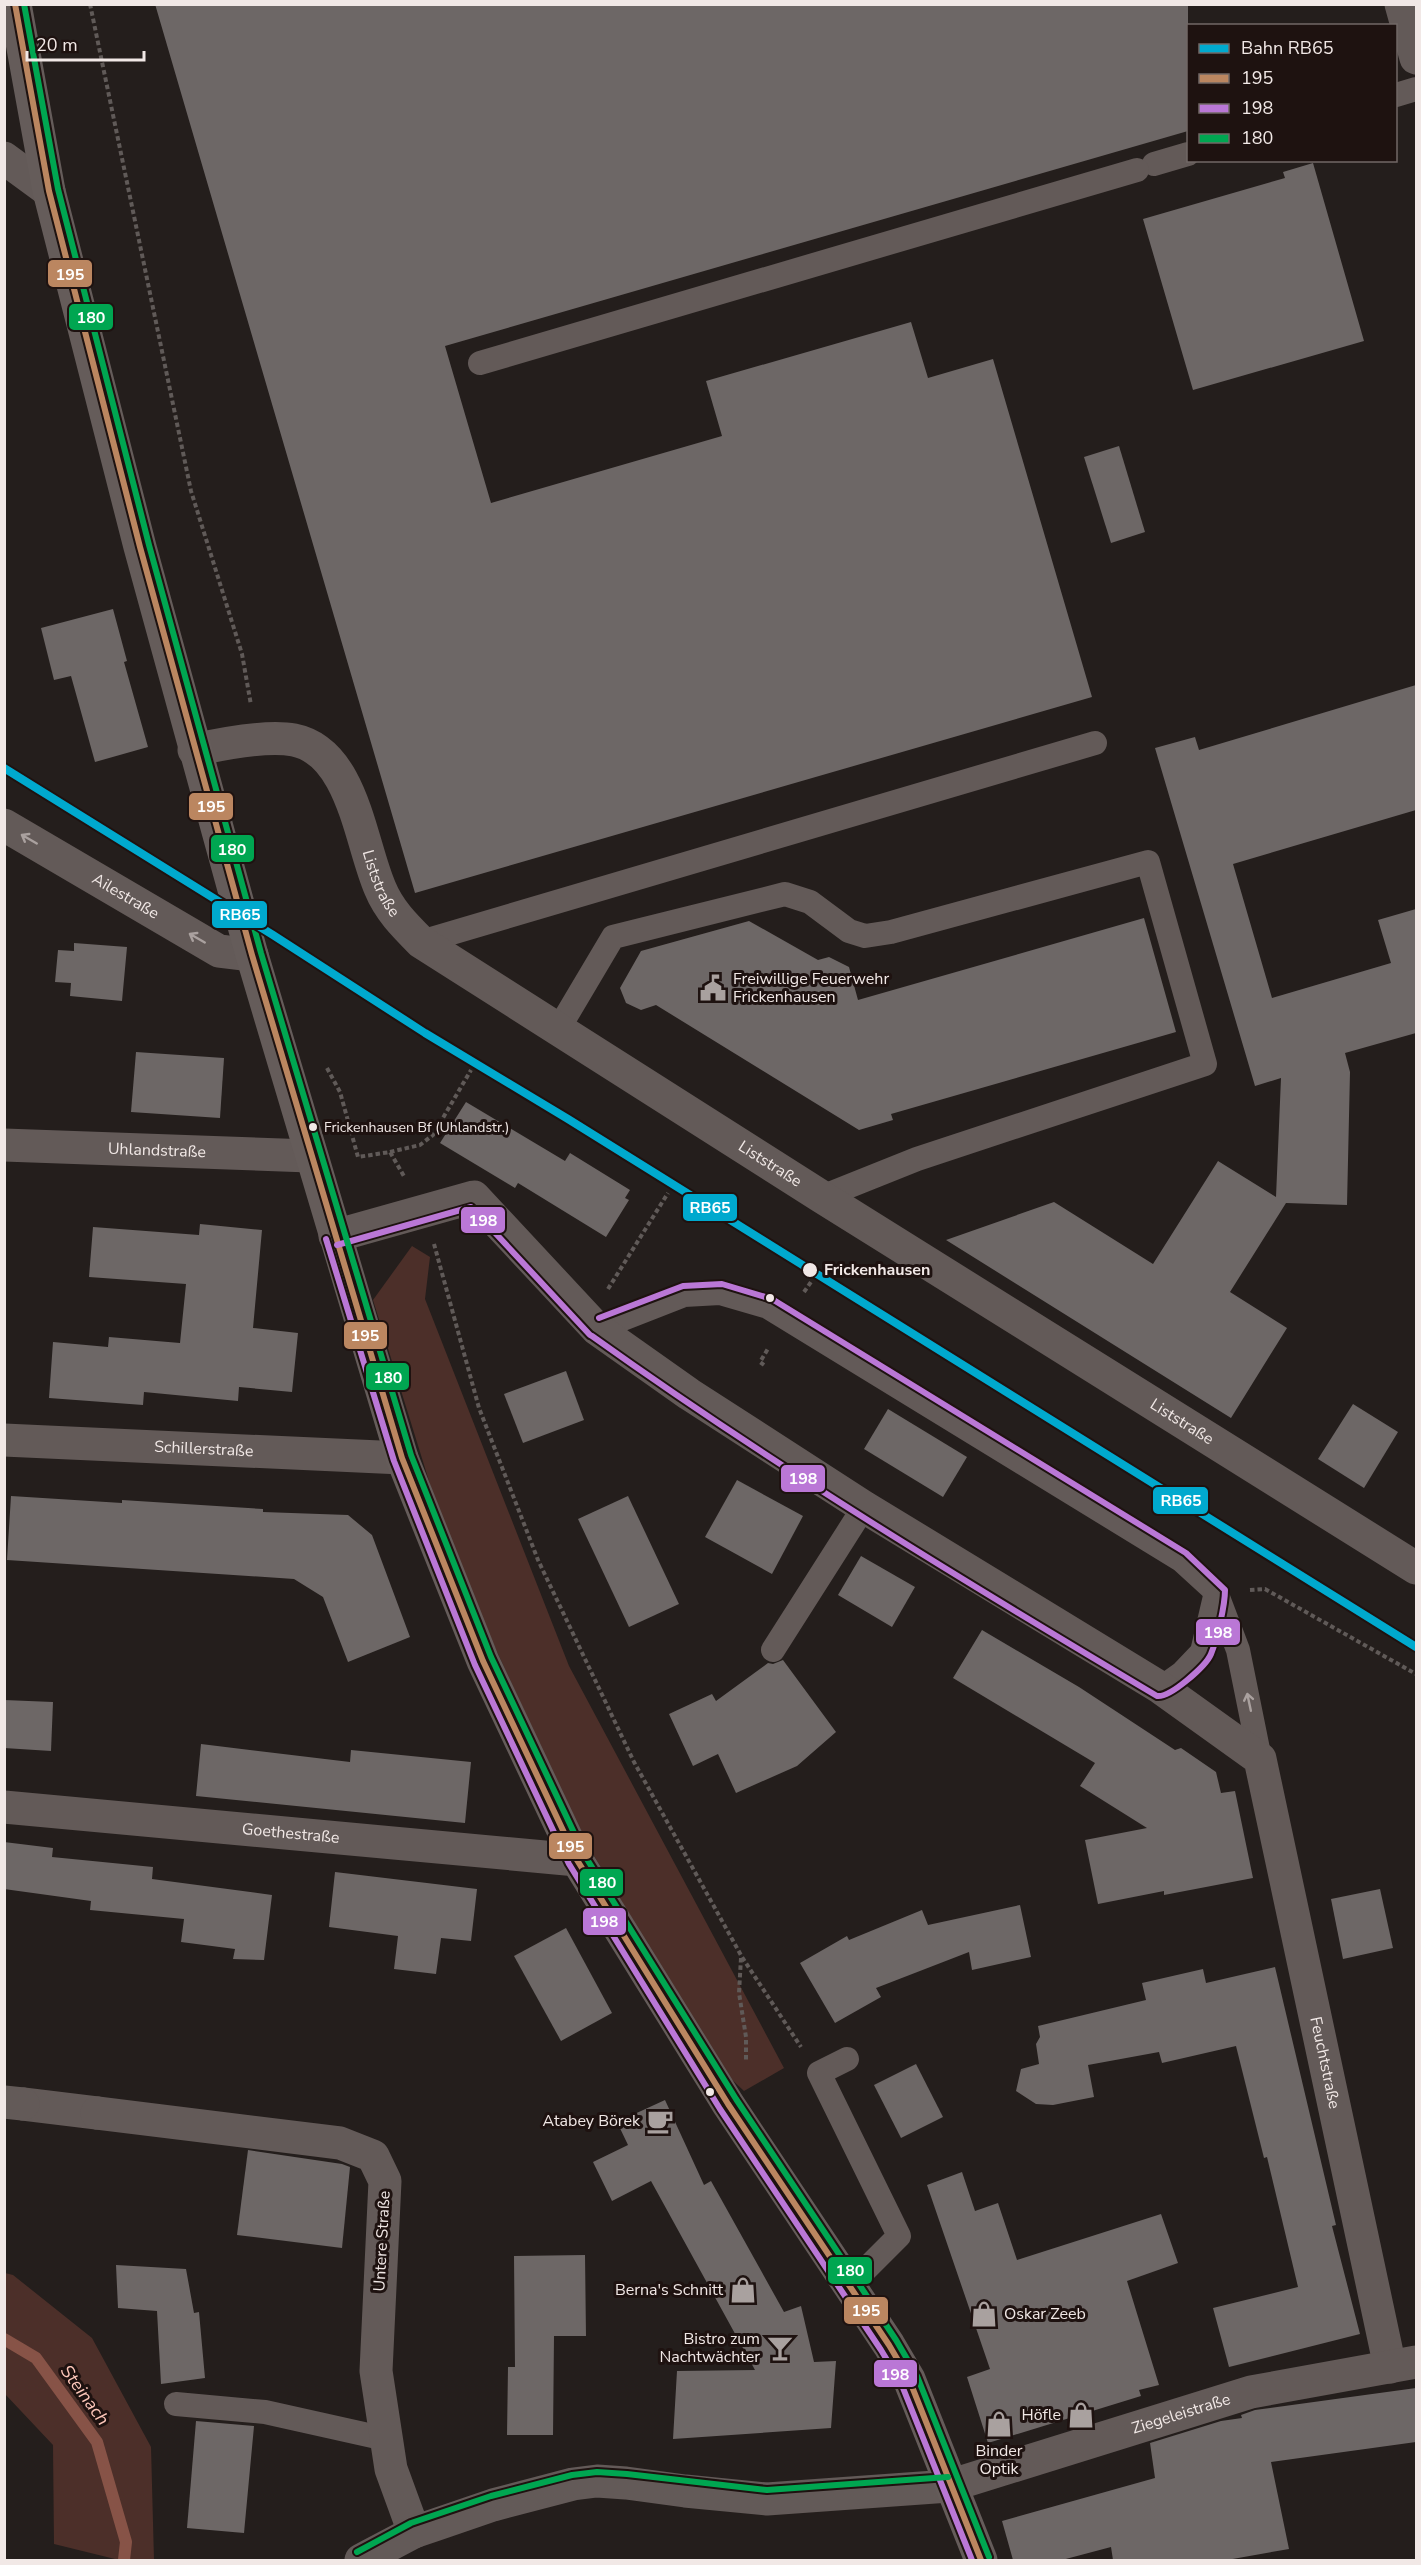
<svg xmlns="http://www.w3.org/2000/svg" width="1421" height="2565" viewBox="0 0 1421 2565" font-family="'Nunito Sans',sans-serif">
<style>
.green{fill:#4c2f29}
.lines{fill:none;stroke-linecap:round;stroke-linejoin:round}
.stream{stroke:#875347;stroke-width:12}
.building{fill:#6d6766}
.path{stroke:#605a58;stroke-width:4;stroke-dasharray:4.5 3;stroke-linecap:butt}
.service{stroke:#635a58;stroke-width:24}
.pedestrian{stroke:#635a58;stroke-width:33}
.minor{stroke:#635a58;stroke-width:33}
.tertiary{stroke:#635a58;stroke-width:33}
.secondary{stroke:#655c5a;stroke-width:33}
.bus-1-casing{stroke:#1e1210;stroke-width:10}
.bus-2-casing{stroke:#1e1210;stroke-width:10}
.bus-3-casing{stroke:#1e1210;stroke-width:10}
.bus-1{stroke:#bb8660;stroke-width:6}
.bus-2{stroke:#ba77d6;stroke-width:6}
.bus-3{stroke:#00a651;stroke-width:6}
.rail-1-casing{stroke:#1e1210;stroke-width:12}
.rail-1{stroke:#00a9ce;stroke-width:8}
.oneway{stroke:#aaa19f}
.bus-dot{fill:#f1e8e6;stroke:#1e1210;stroke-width:2}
.labels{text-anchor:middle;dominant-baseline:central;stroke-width:6;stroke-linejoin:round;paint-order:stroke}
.bus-label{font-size:14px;fill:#f1e8e6;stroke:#1e1210;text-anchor:start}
.street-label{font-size:16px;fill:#f1e8e6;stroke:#1e1210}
.poi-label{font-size:16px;fill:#f1e8e6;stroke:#1e1210;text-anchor:end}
.stop-label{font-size:16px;font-weight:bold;fill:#f1e8e6;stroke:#1e1210;text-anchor:start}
.water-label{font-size:18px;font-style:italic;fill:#fcc6b9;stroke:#1e1210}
.line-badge{stroke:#1e1210;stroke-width:2}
.badge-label{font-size:16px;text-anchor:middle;font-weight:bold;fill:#fff}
</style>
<rect width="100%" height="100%" fill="#241e1c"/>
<g class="green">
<polygon points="412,1246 430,1257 425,1299 569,1666 784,2068 744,2091 726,2074 582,1836 451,1552 373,1300"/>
<polygon points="5,2273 13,2275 92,2338 151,2447 154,2560 119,2560 54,2544 53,2445 5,2394"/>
</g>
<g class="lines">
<polyline class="stream" points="4,2339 36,2358 97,2442 126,2542 124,2560"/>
</g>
<g class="building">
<polygon points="155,4 1188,4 1188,131 445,346 491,503 722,436 706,381 911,322 928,378 993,359 1092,697 415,893"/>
<polygon points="1313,163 1364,341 1193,390 1143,219 1285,178 1283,172"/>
<polygon points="1119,446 1145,532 1111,543 1084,457"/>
<polygon points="113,609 127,661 124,662 148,747 95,762 71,676 54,680 41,628"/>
<polygon points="1416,685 1416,810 1233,864 1272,998 1391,963 1378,920 1416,909 1416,1033 1345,1053 1350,1072 1347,1205 1286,1203 1230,1292 1287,1328 1231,1418 946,1240 1054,1202 1153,1264 1218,1161 1276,1197 1281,1078 1255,1086 1155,748 1195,737 1199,750"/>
<polygon points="1144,918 1176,1032 891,1114 893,1120 859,1130 656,1005 641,1010 626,1003 620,988 641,951 749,921 818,960 829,957 849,967 858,1000"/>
<polygon points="74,943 127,947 122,1001 70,996 71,983 55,982 58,950 74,951"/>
<polygon points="136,1052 224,1058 220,1118 131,1112"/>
<polygon points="466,1102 565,1161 570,1153 630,1190 625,1198 629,1200 606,1237 518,1183 515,1188 440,1143"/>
<polygon points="200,1224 262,1230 253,1328 298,1333 292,1392 239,1387 238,1401 144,1392 143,1405 49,1398 53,1342 108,1347 109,1337 180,1343 186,1284 89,1277 93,1227 199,1235"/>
<polygon points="566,1371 584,1420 523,1443 504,1394"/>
<polygon points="1353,1404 1398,1432 1364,1488 1318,1459"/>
<polygon points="888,1409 967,1457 943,1497 864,1449"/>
<polygon points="737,1480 803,1516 772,1574 705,1537"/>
<polygon points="11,1496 122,1503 122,1500 263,1509 263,1512 348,1515 372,1535 410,1637 348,1662 323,1597 294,1579 7,1560"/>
<polygon points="628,1496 679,1604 629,1627 578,1519"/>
<polygon points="861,1556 915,1587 892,1627 838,1595"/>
<polygon points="982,1630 1079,1687 1175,1750 1181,1748 1216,1772 1221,1793 1235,1791 1253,1878 1164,1895 1164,1891 1098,1904 1085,1840 1147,1828 1080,1786 1095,1763 953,1678"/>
<polygon points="783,1660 836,1732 797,1766 736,1793 718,1754 693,1766 669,1714 712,1694 716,1701 768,1663 773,1664"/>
<polygon points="4,1700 53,1702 51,1751 4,1748"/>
<polygon points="201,1744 350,1762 351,1750 471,1762 465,1823 196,1796"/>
<polygon points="4,1842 53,1848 52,1857 153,1867 152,1879 272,1895 264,1960 233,1959 235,1949 181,1942 184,1919 90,1910 91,1901 4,1889"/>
<polygon points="335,1872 477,1889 471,1941 441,1938 436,1974 394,1969 398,1936 329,1927"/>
<polygon points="1380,1889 1393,1948 1343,1959 1331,1899"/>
<polygon points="1020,1905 1031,1957 972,1970 969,1952 876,1988 881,1997 835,2023 800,1963 847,1936 849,1940 922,1910 928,1925"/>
<polygon points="566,1928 612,2013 561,2041 514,1956"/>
<polygon points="1275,1967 1336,2225 1332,2226 1360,2334 1229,2367 1213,2308 1298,2287 1267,2157 1264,2158 1236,2046 1162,2063 1159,2052 1088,2065 1094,2097 1053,2105 1036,2104 1016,2091 1021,2069 1039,2064 1036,2044 1040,2037 1038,2026 1146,2000 1142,1983 1203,1969 1206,1983"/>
<polygon points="916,2064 943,2117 901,2138 874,2085"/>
<polygon points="665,2100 704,2185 711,2181 784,2312 801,2306 814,2362 836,2361 831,2428 673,2439 677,2371 755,2370 651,2181 612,2201 593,2162 628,2145 617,2122"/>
<polygon points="248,2150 342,2164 350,2167 342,2248 237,2235"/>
<polygon points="962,2172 975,2211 998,2203 1017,2260 1161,2214 1178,2263 1127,2281 1159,2385 1139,2390 1141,2396 988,2443 967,2377 990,2369 927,2185"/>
<polygon points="585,2255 586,2336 554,2336 553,2435 507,2435 508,2367 515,2367 514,2256"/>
<polygon points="116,2265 186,2269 194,2313 199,2312 205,2378 161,2384 157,2311 118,2308"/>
<polygon points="1416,2388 1416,2442 1271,2462 1289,2549 1227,2560 1113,2560 1111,2547 1062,2560 1013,2560 1002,2521 1155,2478 1150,2443 1221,2421 1242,2418 1241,2415 1255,2410"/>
<polygon points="196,2421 254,2426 244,2533 187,2528"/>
</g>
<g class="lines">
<g class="path">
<polyline points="90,4 191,491 242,654 251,705"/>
<polyline points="327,1068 340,1092 358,1157 390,1152 405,1178"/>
<polyline points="390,1152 420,1145 433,1135 471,1070"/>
<polyline points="434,1244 479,1408 538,1560 634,1762 742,1957 801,2047"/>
<polyline points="608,1289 668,1193"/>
<polyline points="804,1292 811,1282"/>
<polyline points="764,1365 760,1362 769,1347"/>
<polyline points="1250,1590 1265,1589 1416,1674"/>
<polyline points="741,1958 739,1993 746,2037 746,2061"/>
</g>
<g class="service">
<polyline points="1396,95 1416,89"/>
<polyline points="1154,164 1188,154"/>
<polyline points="480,363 1137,170"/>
<polyline points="421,942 1095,743"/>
<polyline points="559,1028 613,937 785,894 810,902 849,931 865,936 891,932 1148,862 1205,1064 917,1159 822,1197"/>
<polyline points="597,1329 684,1295 720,1293 768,1307 1181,1560 1216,1592 1238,1650 1260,1759"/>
<polyline points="773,1650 864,1507"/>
<polyline points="1161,1688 1182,1673 1202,1652 1216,1592"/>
<polyline points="847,2059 819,2073 899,2236 849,2286"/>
<polyline points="176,2404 265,2412 386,2439"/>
</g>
<polyline class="pedestrian" points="23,2104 97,2113"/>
<g class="minor">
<polyline points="1401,4 1416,58"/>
<polyline points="4,158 49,191"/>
<path id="s1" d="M194 750C221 744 267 735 294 740 353 752 360 842 380 888 389 910 404 925 421 942L822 1197 1416 1568"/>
<path id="s2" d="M4 825 219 951 252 955"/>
<path id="s3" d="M4 1145 310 1156"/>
<path id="s4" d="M335 1236 474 1197 597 1329 689 1394 864 1507 1161 1688 1260 1759 1390 2367"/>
<path id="s5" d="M4 1440 402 1458"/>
<path id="s6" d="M4 1807 577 1860"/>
<polyline points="4,2102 23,2104"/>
<polyline points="97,2113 340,2143 373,2156 385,2181 376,2371 391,2469 414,2532"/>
<path id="s7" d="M949 2486 1251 2392 1416 2362"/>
</g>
<polyline class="tertiary" points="361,2560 414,2532 493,2505 573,2484 597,2481 626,2483 685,2491 767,2499 949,2486"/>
<polyline class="secondary" points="15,4 49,191 140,547 252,955 402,1458 483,1661 577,1860 728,2104 889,2345 909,2379 981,2560"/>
<g class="bus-1-casing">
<polyline id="bus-1" points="15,4 49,191 140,547 252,955 402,1458 483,1661 577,1860 728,2104 889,2345 909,2379 981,2560"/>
</g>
<g class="bus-2-casing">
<g id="bus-2">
<polyline points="326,1239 394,1461 475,1665 569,1864 720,2109 881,2350 901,2383 972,2560"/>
<polyline points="337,1245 471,1207 590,1335"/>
<path d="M592 1336C774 1466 965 1582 1157 1696 1170 1698 1206 1666 1211 1654 1217 1639 1225 1606 1225 1590L1186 1553 772 1299 722 1284 683 1286 599 1318"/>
</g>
</g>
<g class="bus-3-casing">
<g id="bus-3">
<polyline points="24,4 58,189 149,545 261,953 411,1455 491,1657 585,1856 736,2099 896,2340 917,2376 989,2557"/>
<polyline points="357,2552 411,2523 491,2496 572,2475 597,2472 627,2474 767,2490 948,2477"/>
</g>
</g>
<use href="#bus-1" class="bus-1"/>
<use href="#bus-2" class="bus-2"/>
<use href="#bus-3" class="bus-3"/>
<g class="rail-1-casing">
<polyline id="rail-1" points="4,768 273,935 425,1033 568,1119 1416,1647"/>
</g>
<use href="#rail-1" class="rail-1"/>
</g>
<defs><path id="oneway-shaft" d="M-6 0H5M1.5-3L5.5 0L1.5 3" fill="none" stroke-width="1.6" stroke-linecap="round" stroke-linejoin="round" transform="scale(1.5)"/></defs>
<g class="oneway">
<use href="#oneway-shaft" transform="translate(29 839) rotate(-150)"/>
<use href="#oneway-shaft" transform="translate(197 938) rotate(-150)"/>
<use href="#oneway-shaft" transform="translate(1249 1702) rotate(-102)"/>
</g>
<defs>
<g id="civic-bare" transform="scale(2.07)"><path d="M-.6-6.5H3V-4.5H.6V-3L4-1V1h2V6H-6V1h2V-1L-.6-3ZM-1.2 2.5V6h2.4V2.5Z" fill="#a9a19f" stroke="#1e1210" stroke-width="2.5" paint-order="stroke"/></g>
<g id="cafe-bare" transform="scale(2.07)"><path d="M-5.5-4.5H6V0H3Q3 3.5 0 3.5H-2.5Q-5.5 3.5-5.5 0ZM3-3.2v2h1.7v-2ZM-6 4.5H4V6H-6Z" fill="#a9a19f" stroke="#1e1210" stroke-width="2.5" paint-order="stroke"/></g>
<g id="shop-bare" transform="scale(2.07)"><path d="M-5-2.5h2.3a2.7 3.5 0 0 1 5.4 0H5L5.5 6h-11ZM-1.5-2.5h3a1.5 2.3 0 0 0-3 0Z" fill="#a9a19f" stroke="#1e1210" stroke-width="2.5" paint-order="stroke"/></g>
<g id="bar-bare" transform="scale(2.07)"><path d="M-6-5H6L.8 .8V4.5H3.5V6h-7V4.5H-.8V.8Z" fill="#a9a19f" stroke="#1e1210" stroke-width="2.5" paint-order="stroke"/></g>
</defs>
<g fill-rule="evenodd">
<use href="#civic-bare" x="713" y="988"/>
<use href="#cafe-bare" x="660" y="2121"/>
<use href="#shop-bare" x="743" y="2290"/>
<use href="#shop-bare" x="984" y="2314"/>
<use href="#bar-bare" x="780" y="2348"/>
<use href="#shop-bare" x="1081" y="2415"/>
<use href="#shop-bare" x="999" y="2424"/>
</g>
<g class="bus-dot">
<circle cx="313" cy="1127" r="5"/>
<circle cx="810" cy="1270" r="8"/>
<circle cx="770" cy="1298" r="5"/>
<circle cx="710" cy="2092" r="5"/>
</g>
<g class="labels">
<g class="bus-label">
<text x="324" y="1127">Frickenhausen Bf (Uhlandstr.)</text>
</g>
<g class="street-label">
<text stroke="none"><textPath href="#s1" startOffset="276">Liststraße</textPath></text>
<text stroke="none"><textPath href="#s2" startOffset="141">Ailestraße</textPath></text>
<text stroke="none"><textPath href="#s3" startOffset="153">Uhlandstraße</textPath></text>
<text stroke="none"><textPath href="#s1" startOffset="762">Liststraße</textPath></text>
<text stroke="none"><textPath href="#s1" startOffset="1248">Liststraße</textPath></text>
<text stroke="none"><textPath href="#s5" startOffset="200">Schillerstraße</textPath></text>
<text stroke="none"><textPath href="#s6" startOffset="288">Goethestraße</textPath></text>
<text stroke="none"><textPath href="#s4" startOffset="1426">Feuchtstraße</textPath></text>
<text transform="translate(382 2241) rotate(-87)">Untere Straße</text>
<text stroke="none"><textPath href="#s7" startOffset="243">Ziegeleistraße</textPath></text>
</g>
<g class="poi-label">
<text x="733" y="979" text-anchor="start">Freiwillige Feuerwehr<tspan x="733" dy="18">Frickenhausen</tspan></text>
<text x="640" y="2121">Atabey Börek</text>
<text x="723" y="2290">Berna's Schnitt</text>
<text x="1004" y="2314" text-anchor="start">Oskar Zeeb</text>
<text x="760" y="2339">Bistro zum<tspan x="760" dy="18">Nachtwächter</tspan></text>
<text x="1061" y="2415">Höfle</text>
<text x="999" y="2451" text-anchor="middle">Binder<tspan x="999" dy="18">Optik</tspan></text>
</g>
<g class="stop-label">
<text x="824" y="1270">Frickenhausen</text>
</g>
<g class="water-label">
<text transform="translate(85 2395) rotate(54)">Steinach</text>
</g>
</g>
<g class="line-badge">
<rect x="47" y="259" width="46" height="29" rx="6" fill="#bb8660"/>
<rect x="68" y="303" width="46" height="28" rx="6" fill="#00a651"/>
<rect x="188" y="792" width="46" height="29" rx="6" fill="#bb8660"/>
<rect x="210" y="834" width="45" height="29" rx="6" fill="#00a651"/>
<rect x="211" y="900" width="57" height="29" rx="6" fill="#00a9ce"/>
<rect x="682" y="1193" width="56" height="29" rx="6" fill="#00a9ce"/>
<rect x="460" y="1206" width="46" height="28" rx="6" fill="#ba77d6"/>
<rect x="343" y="1321" width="45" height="29" rx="6" fill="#bb8660"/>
<rect x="365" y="1362" width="45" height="29" rx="6" fill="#00a651"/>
<rect x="780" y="1464" width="46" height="29" rx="6" fill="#ba77d6"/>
<rect x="1152" y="1486" width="57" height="29" rx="6" fill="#00a9ce"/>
<rect x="1195" y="1618" width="46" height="28" rx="6" fill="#ba77d6"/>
<rect x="548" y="1832" width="45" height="28" rx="6" fill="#bb8660"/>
<rect x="579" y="1868" width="45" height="29" rx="6" fill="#00a651"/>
<rect x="582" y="1907" width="45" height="29" rx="6" fill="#ba77d6"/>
<rect x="827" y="2256" width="46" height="29" rx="6" fill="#00a651"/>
<rect x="843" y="2296" width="46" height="29" rx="6" fill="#bb8660"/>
<rect x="873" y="2359" width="45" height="29" rx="6" fill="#ba77d6"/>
</g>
<g class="badge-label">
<text x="70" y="280">195</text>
<text x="91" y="323">180</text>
<text x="211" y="812">195</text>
<text x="232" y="855">180</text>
<text x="240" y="920">RB65</text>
<text x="710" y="1213">RB65</text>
<text x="483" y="1226">198</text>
<text x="365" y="1341">195</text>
<text x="388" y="1383">180</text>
<text x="803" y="1484">198</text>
<text x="1181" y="1506">RB65</text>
<text x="1218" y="1638">198</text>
<text x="570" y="1852">195</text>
<text x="602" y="1888">180</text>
<text x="604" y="1927">198</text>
<text x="850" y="2276">180</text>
<text x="866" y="2316">195</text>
<text x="895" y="2380">198</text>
</g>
<rect width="1421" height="2565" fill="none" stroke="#f1e8e6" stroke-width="12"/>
<rect x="1187" y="24" width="210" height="138" fill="#1e1210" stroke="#726866" stroke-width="1.5"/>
<rect x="1199" y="44" width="30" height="9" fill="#00a9ce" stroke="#726866" stroke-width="1.5"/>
<text x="1241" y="54" font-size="18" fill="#f1e8e6">Bahn RB65</text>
<rect x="1199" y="74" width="30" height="9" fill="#bb8660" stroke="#726866" stroke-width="1.5"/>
<text x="1241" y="84" font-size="18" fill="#f1e8e6">195</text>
<rect x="1199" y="104" width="30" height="9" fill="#ba77d6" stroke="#726866" stroke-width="1.5"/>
<text x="1241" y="114" font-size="18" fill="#f1e8e6">198</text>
<rect x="1199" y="134" width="30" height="9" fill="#00a651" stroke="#726866" stroke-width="1.5"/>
<text x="1241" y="144" font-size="18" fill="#f1e8e6">180</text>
<path d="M27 51v9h117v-9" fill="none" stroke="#f1e8e6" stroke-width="3"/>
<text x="36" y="51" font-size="18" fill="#f1e8e6" stroke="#1e1210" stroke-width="4.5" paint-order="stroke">20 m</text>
</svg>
